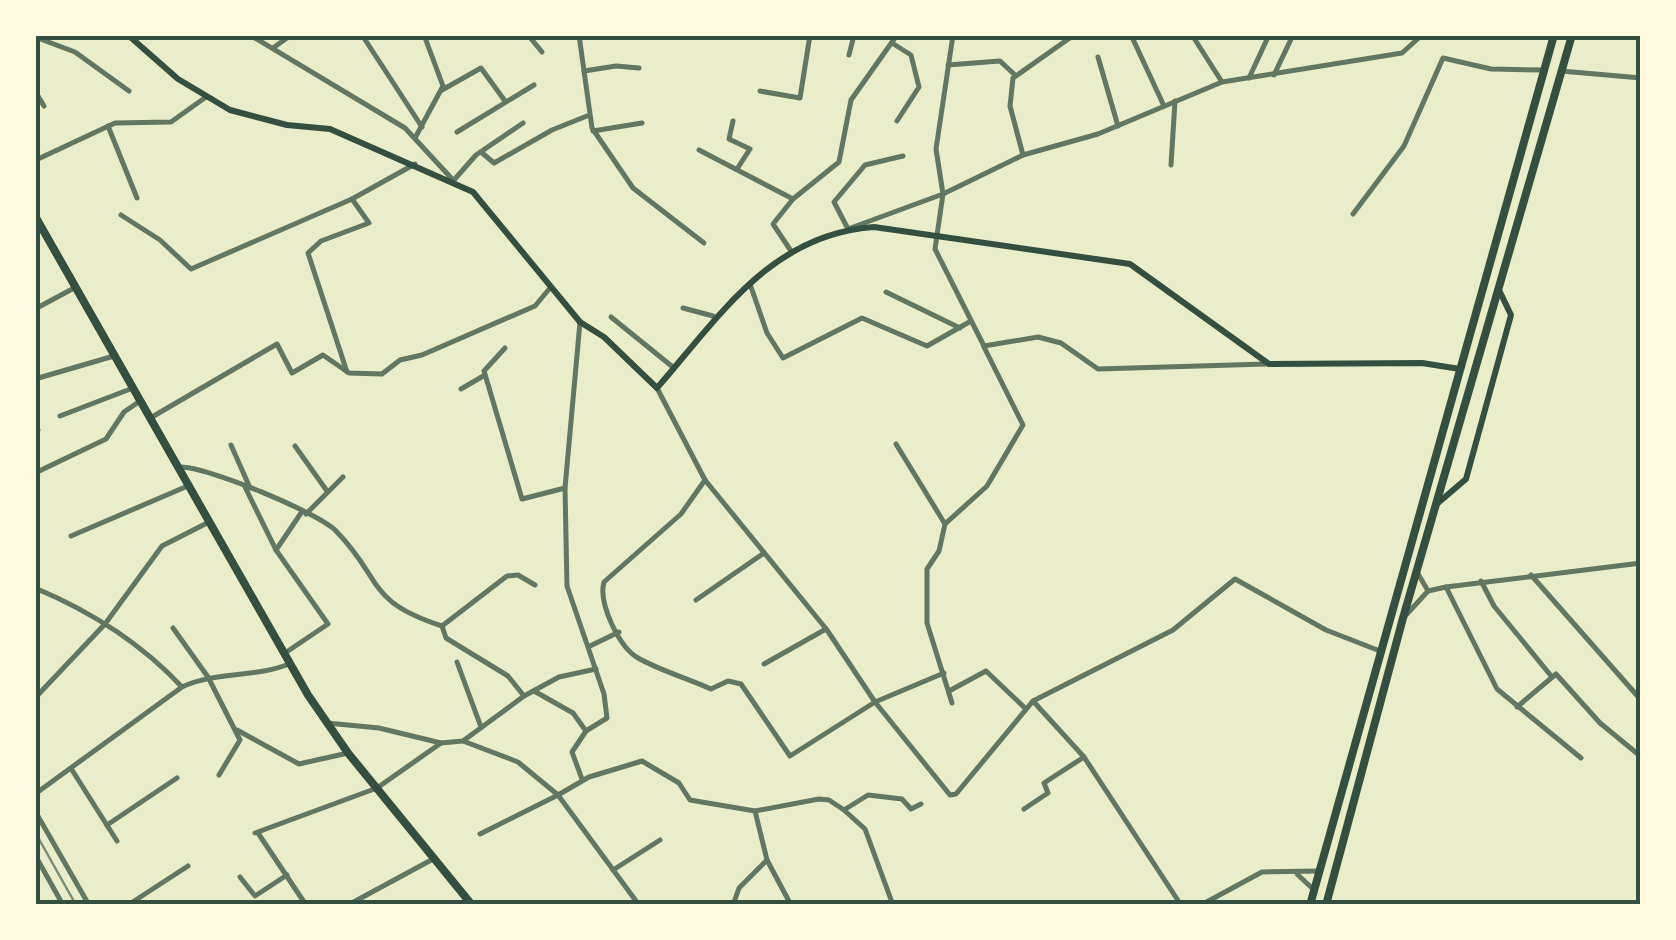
<svg xmlns="http://www.w3.org/2000/svg" width="1676" height="940" viewBox="0 0 1676 940" font-family="Lato,sans-serif">
<style>
.lines{fill:none;stroke-linecap:round;stroke-linejoin:round}
.minor{stroke:#617663;stroke-width:5}
.tertiary{stroke:#617663;stroke-width:5}
.secondary{stroke:#344e41;stroke-width:6}
.trunk{stroke:#344e41;stroke-width:8}
.rail{stroke:#7c8e77;stroke-width:2.5}
.neatline{fill:none;stroke:#344e41;stroke-width:4}
</style>
<rect width="100%" height="100%" fill="#e9edc9"/>
<g class="lines">
<g class="minor">
<polyline points="250,35 405,128 453,180"/>
<polyline points="362,35 422,127"/>
<polyline points="528,35 542,52"/>
<polyline points="579,35 592,128 633,188 704,243"/>
<polyline points="953,35 936,149 943,194 935,249 984,346 1038,337 1061,343 1098,369 1266,364"/>
<polyline points="1131,35 1164,106"/>
<polyline points="1192,35 1222,82"/>
<polyline points="35,37 75,52 129,91"/>
<polyline points="892,43 911,55 919,87 897,121"/>
<polyline points="273,48 291,35"/>
<polyline points="849,55 854,35"/>
<polyline points="1098,57 1118,126"/>
<polyline points="948,65 1000,61 1015,75"/>
<polyline points="584,71 616,66 639,68"/>
<polyline points="1561,71 1641,78"/>
<polyline points="1274,75 1293,35"/>
<polyline points="1249,78 1269,35"/>
<polyline points="442,90 481,68 505,101"/>
<polyline points="35,91 44,106"/>
<polyline points="760,91 800,98 810,35"/>
<polyline points="733,121 729,139 750,149 737,169"/>
<polyline points="108,126 137,198"/>
<polyline points="593,131 642,123"/>
<polyline points="457,132 534,85"/>
<polyline points="415,138 443,86 424,35"/>
<polyline points="699,150 793,199"/>
<polyline points="481,152 494,163 552,130 587,116"/>
<polyline points="35,154 38,159 115,123 171,122 206,97"/>
<polyline points="1023,155 1010,106 1013,78 1074,35"/>
<polyline points="903,156 865,165 834,202 848,229 943,194 1023,155 1098,134 1222,82 1402,53 1422,35"/>
<polyline points="1171,165 1175,101"/>
<polyline points="454,180 476,155 523,123"/>
<polyline points="1353,214 1404,146 1443,58 1491,69 1542,70"/>
<polyline points="121,215 160,240 191,269 352,199 415,164"/>
<polyline points="791,251 773,224 793,199 839,162 851,100 897,35"/>
<polyline points="750,284 767,333 783,358 862,318 927,346 971,321"/>
<polyline points="886,292 960,328"/>
<polyline points="683,308 713,316"/>
<polyline points="611,317 674,368"/>
<polyline points="580,322 565,488 567,586 604,694 607,718 586,731 572,752 582,779"/>
<polyline points="505,348 484,371 522,499 565,488"/>
<polyline points="347,372 308,253 321,241 369,223 352,199"/>
<polyline points="35,379 114,356"/>
<polyline points="657,388 705,480 827,630 875,702 950,795 956,794 1033,701 1173,630 1235,579 1326,630 1380,651"/>
<polyline points="461,389 485,375"/>
<polyline points="60,416 133,388"/>
<polyline points="152,417 277,344 292,373 323,355 349,373 382,374 400,360 422,355 535,306 550,288"/>
<polyline points="35,431 38,430"/>
<polyline points="896,444 945,524"/>
<polyline points="231,445 250,488"/>
<polyline points="295,446 327,491"/>
<path d="M180 467C206 466 319 513 336 531 384 580 365 601 442 626L446 638 508 676 524 696 559 677 596 669"/>
<polyline points="35,473 106,439 124,412 140,401"/>
<path d="M705 480 681 514 604 582C598 603 619 647 638 658 661 671 687 678 711 689L728 681 741 684 790 756 875 702 944 673"/>
<polyline points="245,487 276,550 301,513"/>
<polyline points="306,514 343,477"/>
<polyline points="71,536 190,485"/>
<polyline points="276,550 328,624 285,653"/>
<polyline points="1417,572 1428,591"/>
<polyline points="1531,575 1641,700"/>
<polyline points="1481,581 1494,606 1552,677"/>
<path d="M35 588C90 611 141 643 182 687"/>
<polyline points="696,600 764,553"/>
<polyline points="1407,614 1428,591 1446,587 1497,689 1581,758"/>
<polyline points="442,626 507,576 518,575 535,585"/>
<polyline points="173,628 208,677 240,740 219,775"/>
<polyline points="590,646 619,632"/>
<polyline points="457,662 481,727"/>
<polyline points="764,664 826,629"/>
<polyline points="534,691 573,713 586,731"/>
<polyline points="949,691 986,671 1026,709"/>
<polyline points="35,698 105,624 162,546 209,522"/>
<polyline points="1033,701 1084,757 1181,905"/>
<polyline points="952,703 927,623 927,569 939,551 945,524 987,486 1023,425 984,347"/>
<polyline points="1517,707 1556,674 1600,723 1639,755"/>
<polyline points="327,723 379,728 441,743"/>
<polyline points="237,730 299,764 348,753"/>
<polyline points="463,741 518,762 558,795 589,777 642,761 679,783 690,800 755,811 819,799 829,800 844,810 868,795 902,799 911,809 921,804"/>
<polyline points="72,770 117,841"/>
<path d="M35 794 182 687C216 671 255 678 289 664"/>
<polyline points="1024,809 1048,793 1044,783 1084,757"/>
<polyline points="844,810 865,829 893,905"/>
<polyline points="35,811 89,905"/>
<polyline points="755,811 767,860 791,905"/>
<polyline points="107,825 177,778"/>
<polyline points="255,833 377,788 441,743 463,741 524,696"/>
<polyline points="258,833 306,905"/>
<polyline points="480,834 558,795 639,905"/>
<polyline points="35,855 63,905"/>
<polyline points="613,870 660,840"/>
<polyline points="1297,874 1313,889"/>
<polyline points="240,877 255,896 287,875"/>
<polyline points="128,905 188,866"/>
<polyline points="348,905 435,858"/>
<polyline points="733,905 739,888 767,860"/>
<polyline points="1201,905 1262,872 1319,871"/>
</g>
<g class="tertiary">
<polyline points="35,309 76,287"/>
<polyline points="1446,587 1641,563"/>
</g>
<g class="secondary">
<path d="M128 35 178 79 230 110 287 125 330 129 473 192 580 322 604 337 657 388C719 317 771 234 874 227L1130 264 1269 364 1422 363 1460 369"/>
<polyline points="1438,503 1466,479 1511,315 1500,292"/>
</g>
<g class="trunk">
<polyline points="35,216 308,695 348,753 472,905"/>
<polyline points="1310,905 1554,35"/>
<polyline points="1326,905 1403,618 1572,35"/>
</g>
<polyline class="rail" points="35,832 76,905"/>
</g>
<rect width="1676" height="940" fill="none" stroke="#fefae0" stroke-width="75"/>
<rect x="38" y="38" width="1600" height="864" class="neatline"/>
</svg>
